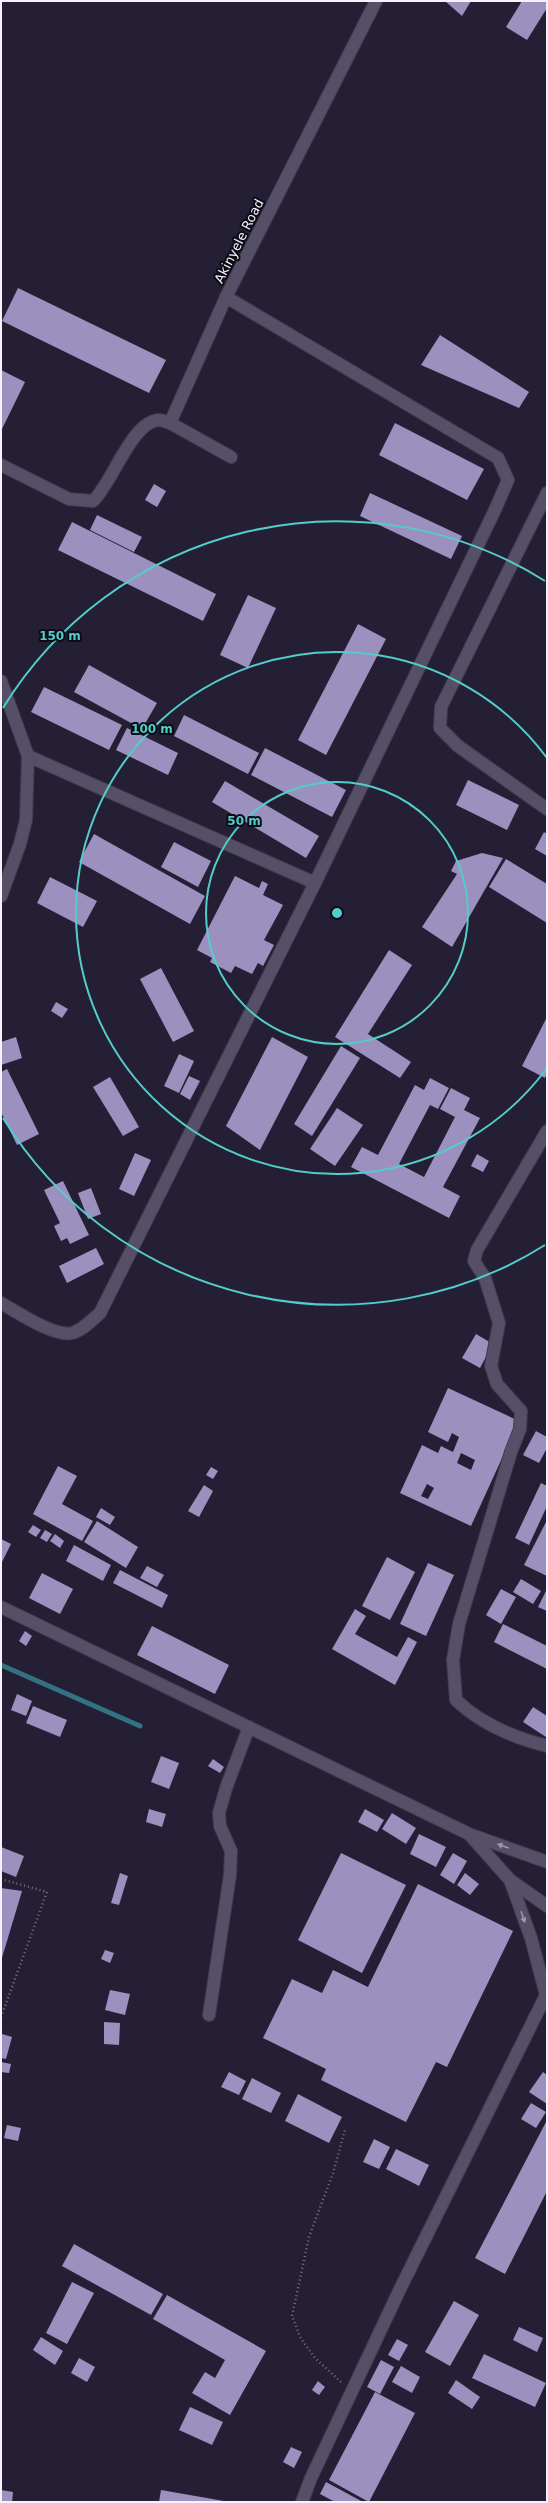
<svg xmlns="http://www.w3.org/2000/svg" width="548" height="2503" viewBox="0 0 548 2503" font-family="'DejaVu Sans',sans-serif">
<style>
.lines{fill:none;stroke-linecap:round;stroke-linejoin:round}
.stream{stroke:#337281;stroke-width:5}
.building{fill:#9c90be;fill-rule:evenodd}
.minor-casing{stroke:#413b4e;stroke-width:14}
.path{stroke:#767183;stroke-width:2.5;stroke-dasharray:1 3;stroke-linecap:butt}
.minor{stroke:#564f68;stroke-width:12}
.oneway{fill:#9e98ac}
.ring{fill:none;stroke:#53cdcb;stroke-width:2}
.labels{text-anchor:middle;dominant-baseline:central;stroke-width:4;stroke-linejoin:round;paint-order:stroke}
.street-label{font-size:13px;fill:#f5f2fe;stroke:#0d0b14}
.centre{fill:#53cdcb;stroke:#0d0b14;stroke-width:2}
.ring-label{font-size:12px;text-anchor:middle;font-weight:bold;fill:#53cdcb;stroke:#0d0b14;stroke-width:4;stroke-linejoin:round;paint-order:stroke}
</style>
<rect width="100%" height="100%" fill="#251f35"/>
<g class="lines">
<polyline class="stream" points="1,1665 140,1726"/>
</g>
<g class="building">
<polygon points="445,1 471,1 462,16"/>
<polygon points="522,1 547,1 547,8 527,40 506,27"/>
<polygon points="18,288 166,360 149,393 2,321"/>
<polygon points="440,335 529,392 519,408 421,365"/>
<polygon points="1,370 25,382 1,431"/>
<polygon points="395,423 484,469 467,500 379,455"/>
<polygon points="154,484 166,491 157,507 145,500"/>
<polygon points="370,493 462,536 451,559 360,516"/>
<polygon points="97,515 142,537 134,552 90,530"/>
<polygon points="72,522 216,594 203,621 58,550"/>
<polygon points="248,595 276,608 248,668 220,655"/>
<polygon points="358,624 386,639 326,755 298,740"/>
<polygon points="89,665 157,703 142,729 74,692"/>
<polygon points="44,687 122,725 109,750 31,712"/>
<polygon points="184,715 259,753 248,774 174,736"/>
<polygon points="127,728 178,753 168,775 116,750"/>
<polygon points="265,748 346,790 332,817 251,775"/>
<polygon points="468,780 519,805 507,830 456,805"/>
<polygon points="225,781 319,836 306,858 212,802"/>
<polygon points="544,832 547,834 547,856 535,849"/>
<polygon points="94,834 205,896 190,924 79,862"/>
<polygon points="174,842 211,861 198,887 161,867"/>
<polygon points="482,853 503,858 452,947 422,927 457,874 451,871 456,861"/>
<polygon points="506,859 547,884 547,923 489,887"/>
<polygon points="235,876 259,888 262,881 268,884 263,895 283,905 264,940 274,945 263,966 258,963 252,974 235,966 231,973 210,962 212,958 197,950"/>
<polygon points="50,877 97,901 83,927 37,903"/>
<polygon points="389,950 412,965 368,1034 411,1062 400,1078 335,1037"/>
<polygon points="161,968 194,1031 173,1042 140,979"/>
<polygon points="56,1002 68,1009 62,1018 51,1011"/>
<polygon points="547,1017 547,1073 545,1078 522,1066"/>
<polygon points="16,1037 22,1058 1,1065 1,1042"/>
<polygon points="272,1037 308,1057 260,1150 226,1126"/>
<polygon points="341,1046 360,1058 312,1136 294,1124"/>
<polygon points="179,1054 194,1061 179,1093 164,1086"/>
<polygon points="7,1069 39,1134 17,1145 1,1112 1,1072"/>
<polygon points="189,1076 200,1081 190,1100 180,1094"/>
<polygon points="110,1077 139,1127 123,1136 93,1087"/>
<polygon points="430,1078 449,1088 438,1109 430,1105 399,1164 424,1177 455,1117 440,1109 451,1088 470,1098 464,1110 480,1118 443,1187 460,1196 449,1218 351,1167 362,1147 378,1155 415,1085 424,1090"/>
<polygon points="337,1108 363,1125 335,1166 310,1149"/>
<polygon points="135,1153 151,1160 134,1196 119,1189"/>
<polygon points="477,1154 489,1161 483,1172 471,1166"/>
<polygon points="63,1181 89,1235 70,1244 67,1238 61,1241 54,1226 60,1223 44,1190"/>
<polygon points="91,1188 101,1214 88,1219 78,1193"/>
<polygon points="96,1248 104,1264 67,1283 59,1266"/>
<polygon points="476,1334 493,1344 480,1368 462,1358"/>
<path d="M448 1388 519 1421 471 1526 400 1493 422 1445 438 1453 441 1446 453 1452 459 1437 452 1433 448 1442 428 1432ZM461 1453 475 1460 471 1470 457 1463ZM427 1484 434 1488 428 1499 421 1496Z"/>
<polygon points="536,1431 547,1437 547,1448 539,1463 523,1455"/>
<polygon points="58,1466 77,1476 62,1504 93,1521 82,1541 33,1514"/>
<polygon points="211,1467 218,1471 213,1479 206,1475"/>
<polygon points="541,1483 547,1486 547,1506 529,1545 515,1538"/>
<polygon points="204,1485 213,1491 199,1517 188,1511"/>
<polygon points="101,1508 115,1517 110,1525 96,1517"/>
<polygon points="547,1520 547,1576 524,1565"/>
<polygon points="97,1521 138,1547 126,1568 84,1542"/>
<polygon points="33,1525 41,1530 36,1537 28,1532"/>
<polygon points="45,1530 52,1534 47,1542 40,1538"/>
<polygon points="55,1534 64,1541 60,1548 50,1541"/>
<polygon points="1,1539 11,1544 1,1564"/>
<polygon points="74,1545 111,1565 103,1581 66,1561"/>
<polygon points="387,1557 415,1572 390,1620 362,1606"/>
<polygon points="428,1563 454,1575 426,1636 400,1624"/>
<polygon points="147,1566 164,1575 157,1587 140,1578"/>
<polygon points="120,1570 168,1595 162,1608 113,1583"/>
<polygon points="42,1573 73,1589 60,1614 29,1598"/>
<polygon points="521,1579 541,1591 533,1604 513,1592"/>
<polygon points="501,1589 516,1597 501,1624 486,1615"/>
<polygon points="546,1591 547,1591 547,1611 538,1607"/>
<polygon points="355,1609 366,1616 355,1634 397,1657 408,1637 417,1642 395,1685 332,1649"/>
<polygon points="503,1624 547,1646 547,1669 494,1642"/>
<polygon points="152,1626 229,1665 215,1694 137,1655"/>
<polygon points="25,1631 32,1636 26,1646 19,1641"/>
<polygon points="17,1694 32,1701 26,1716 11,1710"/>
<polygon points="33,1706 67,1720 60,1737 26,1723"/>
<polygon points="533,1707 547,1716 546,1737 523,1722"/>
<polygon points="161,1756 179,1763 169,1789 151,1782"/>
<polygon points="213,1759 224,1767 220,1773 208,1766"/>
<polygon points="149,1809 166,1814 162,1827 146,1822"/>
<polygon points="365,1809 384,1820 377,1832 358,1822"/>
<polygon points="392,1813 416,1828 406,1844 382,1829"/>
<polygon points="419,1834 446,1847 436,1867 410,1854"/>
<polygon points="1,1847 24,1856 16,1877 1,1871"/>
<polygon points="341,1853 406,1885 362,1973 298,1940"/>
<polygon points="453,1853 467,1861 454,1884 440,1875"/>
<polygon points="120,1873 128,1876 119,1905 111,1903"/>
<polygon points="465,1873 479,1884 470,1895 457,1885"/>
<polygon points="418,1884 513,1931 447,2067 436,2062 406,2122 321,2080 326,2069 263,2038 292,1979 322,1993 333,1970 368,1987"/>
<polygon points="1,1888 22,1891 1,1961"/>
<polygon points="105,1950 114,1953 110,1963 101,1959"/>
<polygon points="110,1990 130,1994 125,2015 105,2010"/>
<polygon points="104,2022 120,2023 119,2045 104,2044"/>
<polygon points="2,2034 12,2037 6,2059 1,2058"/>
<polygon points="1,2062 11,2064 9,2073 1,2072"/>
<polygon points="229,2072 246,2081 239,2095 221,2087"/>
<polygon points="543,2072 547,2075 547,2104 529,2092"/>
<polygon points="252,2078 281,2093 271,2113 242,2099"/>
<polygon points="298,2094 342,2117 329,2143 285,2121"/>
<polygon points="531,2103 546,2112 536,2128 521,2119"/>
<polygon points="547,2120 547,2191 505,2274 475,2258"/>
<polygon points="7,2125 21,2128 18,2141 4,2138"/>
<polygon points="374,2139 390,2147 379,2169 363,2162"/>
<polygon points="396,2149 429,2165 419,2186 386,2169"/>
<polygon points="74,2244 163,2294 151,2315 62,2266"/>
<polygon points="72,2282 94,2293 67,2344 46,2333"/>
<polygon points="167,2295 266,2351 230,2415 192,2393 205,2372 215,2378 225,2360 153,2319"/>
<polygon points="454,2301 479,2315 450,2366 425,2352"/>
<polygon points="519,2327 543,2338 537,2352 513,2340"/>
<polygon points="41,2337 63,2351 55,2365 33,2350"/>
<polygon points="397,2339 408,2345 399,2361 388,2355"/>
<polygon points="484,2354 546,2383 535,2407 472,2378"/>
<polygon points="79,2358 95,2367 87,2382 71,2373"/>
<polygon points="381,2360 394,2367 380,2394 367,2387"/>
<polygon points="401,2366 420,2377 412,2393 392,2382"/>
<polygon points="456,2380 480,2397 472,2409 448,2393"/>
<polygon points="318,2381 325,2387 319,2395 312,2390"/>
<polygon points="375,2392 415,2413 369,2502 329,2480"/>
<polygon points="190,2407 223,2422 212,2445 179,2430"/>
<polygon points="291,2447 302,2452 294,2468 283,2462"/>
<polygon points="326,2482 363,2502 335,2502 320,2494"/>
<polygon points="1,2490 13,2492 12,2502 1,2502"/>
<polygon points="161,2490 224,2501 224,2502 159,2502"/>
</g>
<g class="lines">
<g class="minor-casing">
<g id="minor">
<polyline points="170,423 231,457"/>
<path d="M1 465 69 499 93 501C113 482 131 423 158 420 162 420 167 422 170 423L226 297 376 1"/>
<polyline points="547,493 441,707 440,728 458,746 547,809"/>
<polyline points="1,681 28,756 26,820 20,844 1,896"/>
<polyline points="28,756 315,883"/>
<path d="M547 1131 477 1250 474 1261 485 1278 499 1323 491 1366 497 1384 521 1411 520 1429 511 1452 459 1624 453 1660 456 1700C480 1723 515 1738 547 1746"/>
<path d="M1 1303C17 1312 54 1337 72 1333 83 1330 92 1320 100 1313L315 883 494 512 508 480 498 458 226 297"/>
<polyline points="1,1607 469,1834 547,1862"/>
<polyline points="470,1835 510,1880 547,1906"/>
<polyline points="510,1880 531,1938 546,1995"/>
<polyline points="209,2015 230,1875 231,1851 220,1826 219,1813 226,1788 249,1727"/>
<polyline points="302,2502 311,2478 400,2289 547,1993"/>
</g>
</g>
<g class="path">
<polyline points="1,1879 47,1892 1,2017"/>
<polyline points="341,2382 315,2358 300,2337 292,2316 309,2237 333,2173 345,2130"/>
</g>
<use href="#minor" class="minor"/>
</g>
<defs><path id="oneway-solid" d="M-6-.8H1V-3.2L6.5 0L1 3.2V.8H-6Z"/></defs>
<g class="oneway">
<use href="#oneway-solid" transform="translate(503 1846) rotate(-160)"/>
<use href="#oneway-solid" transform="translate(523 1917) rotate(71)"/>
</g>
<g class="ring">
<circle cx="337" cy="913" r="131"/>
<path d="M547 1068A261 261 0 1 1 547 758"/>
<path d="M545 1245A392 392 0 0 1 3 1118M3 708A392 392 0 0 1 545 581"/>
</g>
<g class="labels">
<g class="street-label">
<text transform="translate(239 241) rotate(-63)">Akinyele Road</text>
</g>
</g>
<circle cx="337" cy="913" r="6" class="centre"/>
<g class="ring-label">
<text x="60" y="640">150 m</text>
<text x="152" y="733">100 m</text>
<text x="244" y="825">50 m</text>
</g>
<rect width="548" height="2503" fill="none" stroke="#f5f2fe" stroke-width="4"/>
</svg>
